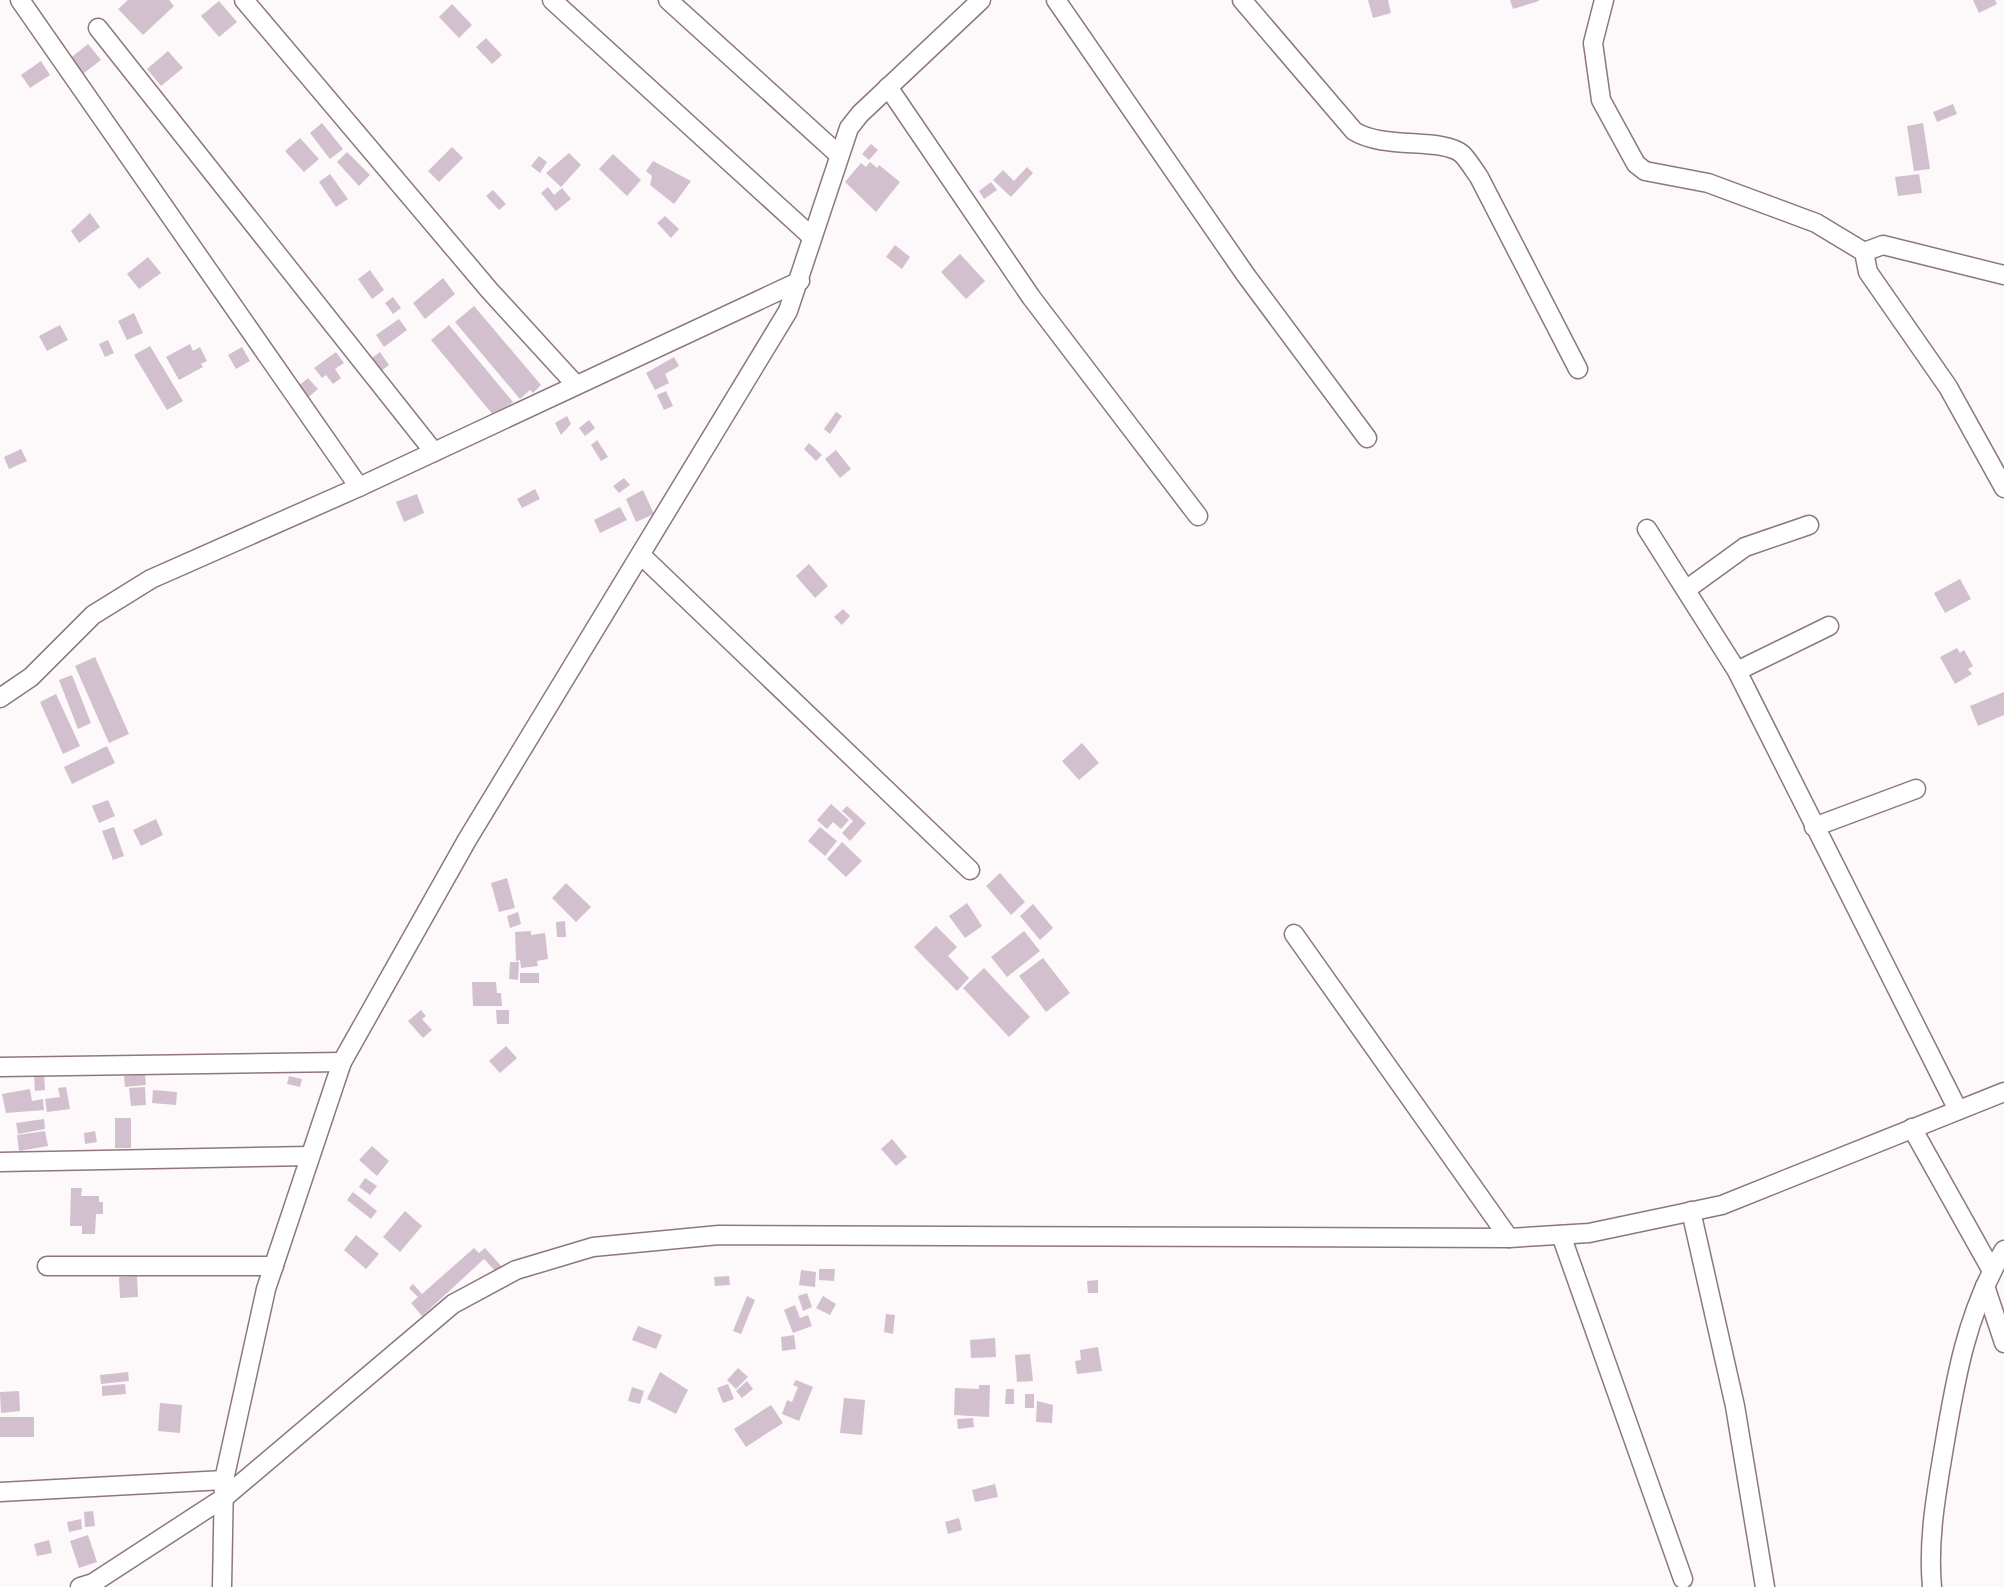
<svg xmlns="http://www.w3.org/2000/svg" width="2004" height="1587" viewBox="0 0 2004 1587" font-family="Barlow,sans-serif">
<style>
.building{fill:#d2c0ce}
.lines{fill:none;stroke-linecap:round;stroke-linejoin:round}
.minor-casing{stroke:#8d777d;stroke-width:21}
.minor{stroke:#fff;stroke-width:18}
</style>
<rect width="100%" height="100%" fill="#fdf8fa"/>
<g class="building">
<polygon points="128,0 169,0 174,6 143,35 118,9"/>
<polygon points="1368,0 1388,0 1391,13 1373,18"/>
<polygon points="1510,0 1539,0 1539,1 1513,9"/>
<polygon points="1973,0 1995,0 1997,4 1979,13"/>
<polygon points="219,1 237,22 219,37 201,16"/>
<polygon points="452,4 472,25 459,38 439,17"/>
<polygon points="486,38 502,55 492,64 476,47"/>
<polygon points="88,44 101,60 80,76 68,60"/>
<polygon points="168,51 183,68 161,86 147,69"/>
<polygon points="41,61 50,75 30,88 21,75"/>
<polygon points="1953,104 1957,114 1937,122 1933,112"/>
<polygon points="322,123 343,149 330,159 310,133"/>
<polygon points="1923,123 1930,169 1914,171 1907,126"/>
<polygon points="300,138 319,159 304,172 285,151"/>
<polygon points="871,144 878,150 869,160 862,154"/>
<polygon points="452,147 463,158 439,182 428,171"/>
<polygon points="347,152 370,175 359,186 337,162"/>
<polygon points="569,153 581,165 561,187 546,173"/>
<polygon points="613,154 641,180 627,196 599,169"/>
<polygon points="539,156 547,162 540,173 531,166"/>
<polygon points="653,161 691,181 674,204 650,185 652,176 646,171"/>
<polygon points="870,162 877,168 879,165 900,182 876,212 845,182 861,163 866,167"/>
<polygon points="1027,167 1033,173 1011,197 993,180 1003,170 1014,181"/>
<polygon points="330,174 348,199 336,207 319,182"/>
<polygon points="1919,174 1922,193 1898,196 1895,177"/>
<polygon points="991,182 997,190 984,199 979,191"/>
<polygon points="548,187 554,195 562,188 571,199 556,211 541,193"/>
<polygon points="493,190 506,204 499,210 486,196"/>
<polygon points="90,213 100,227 79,243 71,231"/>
<polygon points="665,216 679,229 671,238 657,223"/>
<polygon points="895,245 910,257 902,269 886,257"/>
<polygon points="960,254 985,281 966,299 941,272"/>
<polygon points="148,257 161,273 139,289 127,274"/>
<polygon points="370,270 384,290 372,299 358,279"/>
<polygon points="443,278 455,294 425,319 413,303"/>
<polygon points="393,297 401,308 393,314 385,303"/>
<polygon points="474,306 541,385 533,393 530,390 520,399 455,322"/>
<polygon points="134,313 143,333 127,340 118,321"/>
<polygon points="399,319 407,330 384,347 376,335"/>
<polygon points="60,325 68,340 47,351 39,336"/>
<polygon points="449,325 513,402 494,416 431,340"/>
<polygon points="108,340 114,353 105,357 99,344"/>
<polygon points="190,344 193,351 200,347 207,361 201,364 203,367 179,380 166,357"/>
<polygon points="150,346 183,401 167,410 134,355"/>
<polygon points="242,347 250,361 236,369 228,355"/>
<polygon points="336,352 344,363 335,369 341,378 333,384 326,375 322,378 314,368"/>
<polygon points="380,352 389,365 381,371 372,358"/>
<polygon points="674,357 679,366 665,374 669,383 655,390 646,373"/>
<polygon points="308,378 318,389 305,400 296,388"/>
<polygon points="666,391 673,406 664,410 657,395"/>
<polygon points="836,412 842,416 830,434 824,429"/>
<polygon points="567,416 571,424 561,435 555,423"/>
<polygon points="589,420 595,428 585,436 579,428"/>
<polygon points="597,440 608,457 601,461 591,445"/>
<polygon points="809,443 822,455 816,461 804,449"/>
<polygon points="21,449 27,461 9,469 4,457"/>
<polygon points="836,450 851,469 840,478 825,459"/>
<polygon points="624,478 630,485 619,493 613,486"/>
<polygon points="535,489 540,499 522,508 517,499"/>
<polygon points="643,490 654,514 636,522 626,499"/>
<polygon points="417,494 424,513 404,522 396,502"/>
<polygon points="620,507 627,520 600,533 594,520"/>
<polygon points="809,564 828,586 815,598 796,576"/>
<polygon points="1960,579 1971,599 1945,613 1934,593"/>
<polygon points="843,609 850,616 842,625 834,617"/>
<polygon points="1957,648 1960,653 1964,650 1973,666 1968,669 1972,674 1955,684 1940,657"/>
<polygon points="95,657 129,734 109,743 75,666"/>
<polygon points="72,675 91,723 78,729 59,680"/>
<polygon points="2004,692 2004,715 1978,726 1970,706"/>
<polygon points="56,694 80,746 63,754 40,702"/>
<polygon points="1082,743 1099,763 1079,780 1062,761"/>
<polygon points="107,746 115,763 72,784 64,767"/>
<polygon points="108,800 115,816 99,823 92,806"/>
<polygon points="831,804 849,820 841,829 833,822 827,829 817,820"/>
<polygon points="847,806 866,823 850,841 842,833 853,821 842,811"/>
<polygon points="156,819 163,835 141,846 133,830"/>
<polygon points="114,827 124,856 113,860 102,831"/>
<polygon points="820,827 837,841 825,856 808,841"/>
<polygon points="842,842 862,861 846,877 827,859"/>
<polygon points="1000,873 1025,902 1011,915 986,886"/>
<polygon points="507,878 515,908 499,912 491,883"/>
<polygon points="566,883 591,907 576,922 552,898"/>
<polygon points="967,903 982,926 965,938 949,916"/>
<polygon points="1033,904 1053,928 1040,940 1020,916"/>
<polygon points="518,912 521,924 510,928 507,916"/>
<polygon points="565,921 566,937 557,937 556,922"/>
<polygon points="936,926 957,947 948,956 969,978 957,991 914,947"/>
<polygon points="531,931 531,935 545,933 548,959 537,961 538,966 521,968 520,960 516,961 515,932"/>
<polygon points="1024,931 1040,951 1007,977 991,957"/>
<polygon points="1043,958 1070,993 1046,1012 1019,976"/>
<polygon points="510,962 519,962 518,980 509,979"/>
<polygon points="984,968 1030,1017 1009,1037 963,988"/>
<rect x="520" y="973" width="19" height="10"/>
<polygon points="472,982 496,982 497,993 501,993 502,1006 473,1006"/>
<polygon points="421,1010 426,1016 422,1019 432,1030 423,1038 408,1021"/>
<polygon points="496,1010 509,1010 509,1024 497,1024"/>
<polygon points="506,1046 517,1058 500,1073 489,1061"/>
<polygon points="44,1073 45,1090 35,1091 34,1074"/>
<polygon points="145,1074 146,1085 125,1087 124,1076"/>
<polygon points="289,1076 302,1079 300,1087 287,1084"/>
<polygon points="66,1087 70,1109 47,1112 45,1099 60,1097 58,1088"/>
<polygon points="145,1087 146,1105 131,1106 129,1088"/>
<polygon points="30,1089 32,1101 43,1099 44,1110 6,1113 2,1094"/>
<polygon points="153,1090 177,1092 176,1105 152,1103"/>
<rect x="115" y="1118" width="16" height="30"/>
<polygon points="44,1119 45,1129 18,1134 16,1123"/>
<polygon points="45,1131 48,1146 19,1151 17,1135"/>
<polygon points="95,1131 97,1142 85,1144 84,1133"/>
<polygon points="892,1139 907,1157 896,1166 881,1149"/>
<polygon points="372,1146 389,1161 377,1176 359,1160"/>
<polygon points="365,1178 377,1186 370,1195 359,1187"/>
<polygon points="71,1188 82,1188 81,1196 99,1196 99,1202 103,1202 103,1214 96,1214 95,1234 82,1234 82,1226 70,1226"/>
<polygon points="353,1192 377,1211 371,1219 347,1200"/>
<polygon points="405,1211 422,1226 400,1252 383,1237"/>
<polygon points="356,1235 379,1254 366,1269 344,1250"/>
<polygon points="474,1248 479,1253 485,1248 504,1269 498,1274 484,1259 422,1316 411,1303 418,1297 409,1288 413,1284 422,1294"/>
<polygon points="819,1269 835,1269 834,1281 819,1280"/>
<polygon points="801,1270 816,1272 815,1287 799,1285"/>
<polygon points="137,1276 138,1297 120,1298 119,1277"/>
<polygon points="729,1276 730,1285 715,1286 714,1277"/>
<polygon points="1098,1280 1098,1293 1088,1293 1087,1281"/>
<polygon points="807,1293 812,1307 803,1311 798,1296"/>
<polygon points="747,1296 755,1300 741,1334 733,1331"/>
<polygon points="823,1296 836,1304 830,1315 816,1308"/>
<polygon points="795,1305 800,1318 808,1315 812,1326 793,1333 784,1310"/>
<polygon points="886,1314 895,1315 893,1334 884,1332"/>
<polygon points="638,1326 662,1335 656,1349 632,1340"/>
<polygon points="794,1335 796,1349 782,1351 781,1337"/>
<polygon points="995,1338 996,1357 971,1358 970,1340"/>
<polygon points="1098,1347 1102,1371 1077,1374 1075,1361 1081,1360 1080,1350"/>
<polygon points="1030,1354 1033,1381 1017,1382 1015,1355"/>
<polygon points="738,1368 748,1377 736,1389 727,1380"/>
<polygon points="128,1372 129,1381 101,1384 100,1375"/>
<polygon points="660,1372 688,1390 676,1414 647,1399"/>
<polygon points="796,1380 813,1387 799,1421 782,1414 787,1400 792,1402 798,1387 793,1385"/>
<polygon points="747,1381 753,1389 742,1398 736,1391"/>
<polygon points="125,1384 126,1394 102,1396 102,1386"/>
<polygon points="728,1384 734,1399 723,1403 717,1388"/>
<polygon points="979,1385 990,1385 989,1417 954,1415 955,1388 979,1389"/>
<polygon points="632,1387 644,1391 640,1404 628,1401"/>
<polygon points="1006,1389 1014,1389 1014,1404 1005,1404"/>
<polygon points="19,1391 20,1411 1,1413 0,1392"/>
<rect x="1025" y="1394" width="9" height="14"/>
<polygon points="844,1398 865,1400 862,1435 840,1433"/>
<polygon points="1037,1401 1053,1405 1052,1423 1036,1422"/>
<polygon points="160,1403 182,1405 180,1433 158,1431"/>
<polygon points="771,1405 783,1423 746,1447 734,1429"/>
<rect x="0" y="1417" width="34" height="20"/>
<polygon points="973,1418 974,1427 958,1429 957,1419"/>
<polygon points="995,1484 998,1497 975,1502 972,1490"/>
<polygon points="93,1511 95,1526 85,1527 84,1512"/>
<polygon points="959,1518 962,1530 948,1534 945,1522"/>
<polygon points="81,1519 82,1529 69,1532 67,1522"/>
<polygon points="88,1535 97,1562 79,1568 70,1541"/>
<polygon points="49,1540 52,1553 37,1556 34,1544"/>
</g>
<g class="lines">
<g class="minor-casing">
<g id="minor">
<polyline points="20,0 359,487"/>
<polyline points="244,0 490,291 576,385"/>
<polyline points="552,0 812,237"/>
<polyline points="668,0 839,155"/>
<polyline points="1056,0 1245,274 1367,438"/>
<path d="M1242 0 1354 131C1384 150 1442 137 1462 154 1468 160 1474 170 1479 177L1578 369"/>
<polyline points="1604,0 1593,43 1601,100 1636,164 1645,171 1708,183 1816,223 1864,252 1868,272 1948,387 2004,488"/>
<polyline points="98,28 434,452"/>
<polyline points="888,87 1031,297 1198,516"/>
<polyline points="1864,252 1883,245 2004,275"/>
<polyline points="1647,529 1737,671 1958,1110"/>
<polyline points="642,556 970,870"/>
<polyline points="1687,589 1745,547 1809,525"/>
<polyline points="1737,671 1829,626"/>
<polyline points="0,698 31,677 93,615 151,579 359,487 800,281"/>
<polyline points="1814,827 1916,789"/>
<polyline points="1294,934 1509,1238"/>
<polyline points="0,1067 342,1062"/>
<polyline points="1912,1128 1992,1271"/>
<polyline points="0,1162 310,1156"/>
<polyline points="1691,1211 1735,1406 1765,1587"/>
<polyline points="1561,1235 1683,1579"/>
<polyline points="47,1266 274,1266"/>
<polyline points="1985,1286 2004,1343"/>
<polyline points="0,1492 224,1480"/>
<polyline points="80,1587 93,1583 225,1497 453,1304 516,1270 593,1247 719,1235 1509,1238 1589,1233 1722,1205 2004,1092"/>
<polyline points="222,1587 224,1480 266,1289 342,1062 467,840 788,311 849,128 860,114 981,0"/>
<path d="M1932 1587C1928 1544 1935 1501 1942 1459 1954 1387 1965 1314 2004 1250"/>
</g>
</g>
<use href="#minor" class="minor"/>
</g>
</svg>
